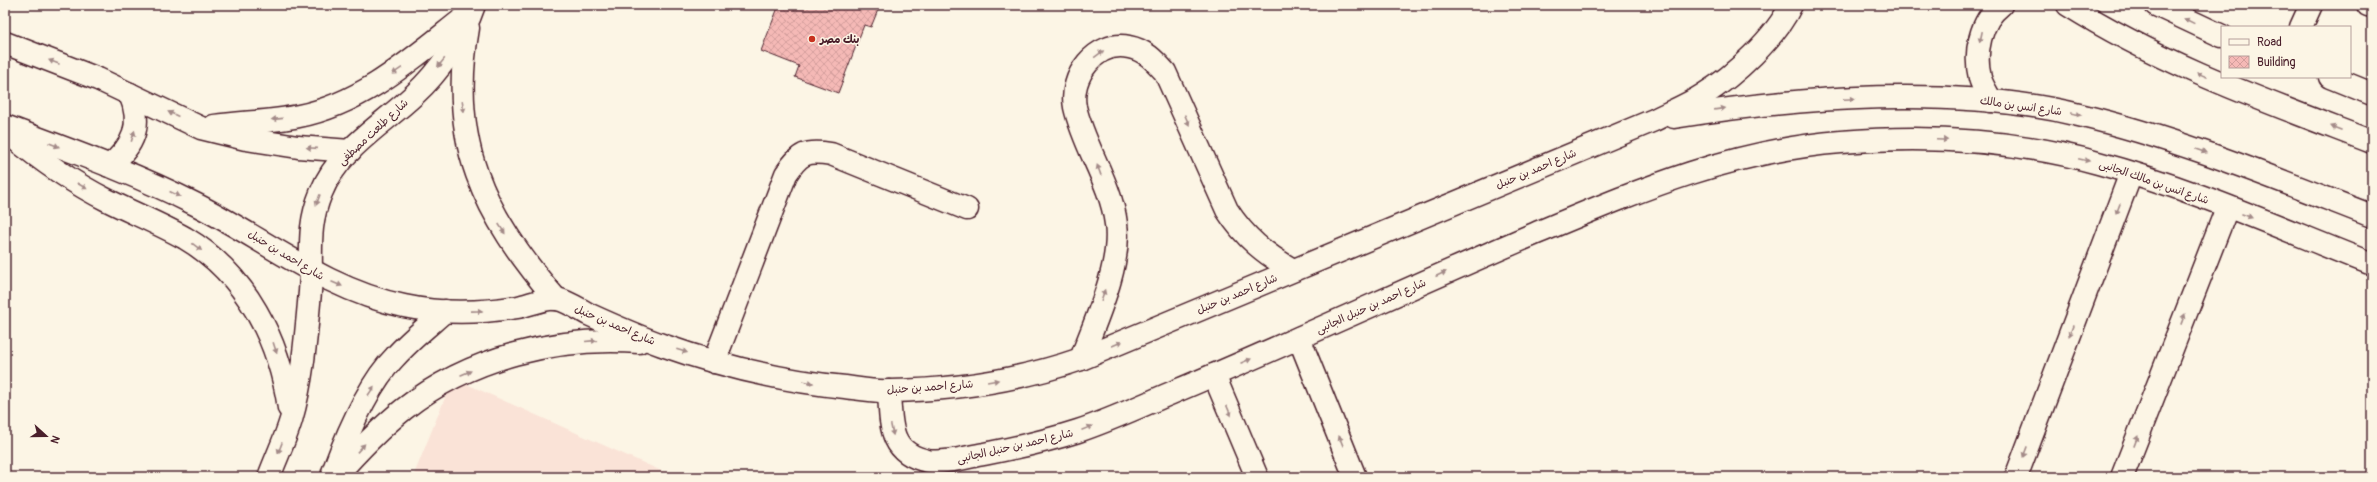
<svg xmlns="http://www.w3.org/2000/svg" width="2377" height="482" viewBox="0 0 2377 482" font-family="Pangolin,'Playpen Sans Arabic',sans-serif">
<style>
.built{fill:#fae3d7}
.building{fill:url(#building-cross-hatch);stroke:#4a1f2b}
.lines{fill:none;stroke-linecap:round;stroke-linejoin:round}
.service-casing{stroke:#4a1f2b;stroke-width:25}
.minor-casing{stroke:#4a1f2b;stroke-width:25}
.tertiary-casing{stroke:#4a1f2b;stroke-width:25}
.service{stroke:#fcf5e5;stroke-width:22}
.minor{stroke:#fcf5e5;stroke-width:22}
.tertiary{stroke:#fcf5e5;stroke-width:22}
.oneway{fill:#a38a88}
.poi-dot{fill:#c8321e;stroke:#fcf5e5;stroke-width:1.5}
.labels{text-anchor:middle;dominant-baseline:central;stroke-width:3;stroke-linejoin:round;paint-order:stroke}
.poi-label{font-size:11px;font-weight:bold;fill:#4a1f2b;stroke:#fcf5e5;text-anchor:start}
.street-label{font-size:11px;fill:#4a1f2b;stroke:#fcf5e5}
</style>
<defs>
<pattern id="building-cross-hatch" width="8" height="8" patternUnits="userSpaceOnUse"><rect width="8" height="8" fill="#f5b9b6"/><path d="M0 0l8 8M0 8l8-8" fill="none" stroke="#d49f9d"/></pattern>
</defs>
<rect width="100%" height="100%" fill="#fcf5e5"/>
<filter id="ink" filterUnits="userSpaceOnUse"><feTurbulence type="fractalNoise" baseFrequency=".025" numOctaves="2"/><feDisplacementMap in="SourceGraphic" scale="8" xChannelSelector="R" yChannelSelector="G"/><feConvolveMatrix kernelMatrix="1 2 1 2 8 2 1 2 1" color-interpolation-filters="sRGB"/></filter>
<g filter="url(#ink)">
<polygon class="built" points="453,378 675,477 413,477"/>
<polygon class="building" points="779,5 880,5 871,27 864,25 838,93 795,77 799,66 761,51"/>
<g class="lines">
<g class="service-casing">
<g id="service">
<polyline points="2368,5 2372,6"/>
<polyline points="2301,27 2311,5"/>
<polyline points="1299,338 1355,477"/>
<path d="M1081 359C1095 321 1122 265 1116 224 1111 183 1084 147 1075 107 1069 77 1096 40 1129 47 1145 50 1154 60 1165 72L1227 210C1245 238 1265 254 1293 270"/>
<path d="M714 362 786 174C800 153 806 150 831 154L967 209"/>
<polyline points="1214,375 1257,477"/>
<polyline points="2016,477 2131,173"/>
<polyline points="2122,477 2227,208"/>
</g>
</g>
<g class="minor-casing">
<g id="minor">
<polyline points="2156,5 2222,36"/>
<polyline points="2330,77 2372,94"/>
<path d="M889 391C891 423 888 453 928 461 945 464 966 457 984 454 1015 448 1047 441 1078 431 1111 420 1143 405 1176 391 1295 341 1413 286 1532 235 1635 192 1728 151 1841 142 1926 135 2015 140 2098 163 2192 188 2282 229 2372 264"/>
</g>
</g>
<g class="tertiary-casing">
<g id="tertiary">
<path d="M2068 5C2163 65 2268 102 2372 142"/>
<path d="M468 28C448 142 483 214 556 299"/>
<polyline points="5,43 98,79 201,128 246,139 298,147 350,151"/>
<path d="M1991 101C1988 94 1982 86 1980 78 1974 53 1980 21 2001 5"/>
<path d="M1674 117C1799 97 1956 85 2079 115 2180 139 2276 179 2372 216"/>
<path d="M5 126C69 150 134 173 195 204 265 239 326 290 404 306 441 314 481 313 518 307 529 305 546 297 557 299 567 301 579 309 588 314 612 325 637 336 662 345 721 366 783 381 845 387 860 389 876 392 891 391 955 390 1020 380 1081 359L1654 120C1670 112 1688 105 1703 95 1734 76 1776 37 1791 5"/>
<path d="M214 126C242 122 271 122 299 116 364 103 413 58 464 18"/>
<path d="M9 134C39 159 71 182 107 200 133 213 160 224 185 238 246 274 279 340 289 408"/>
<path d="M109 166C134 146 143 125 130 94"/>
<path d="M333 472C346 437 368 384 395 357 410 340 428 326 445 311"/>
<path d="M269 477C276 458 285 440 291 420 303 379 306 335 310 292 313 255 306 229 321 193 338 150 381 126 414 95 439 72 463 38 474 5"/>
<path d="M335 477C356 453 379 429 404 409 470 357 557 336 639 342"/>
</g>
</g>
<use href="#service" class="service"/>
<use href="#minor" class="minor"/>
<use href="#tertiary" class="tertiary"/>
</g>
<defs><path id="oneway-solid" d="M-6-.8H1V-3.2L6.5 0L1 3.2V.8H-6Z"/></defs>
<g class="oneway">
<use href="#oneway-solid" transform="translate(2189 21) rotate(-154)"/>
<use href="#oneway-solid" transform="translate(1981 37) rotate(102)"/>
<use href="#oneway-solid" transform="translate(1099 54) rotate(-36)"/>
<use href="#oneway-solid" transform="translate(54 62) rotate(-159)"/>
<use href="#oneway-solid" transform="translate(441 63) rotate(129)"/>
<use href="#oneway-solid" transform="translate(397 71) rotate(146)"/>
<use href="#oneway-solid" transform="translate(2202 75) rotate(-158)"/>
<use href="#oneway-solid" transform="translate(1849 99) rotate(-3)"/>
<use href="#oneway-solid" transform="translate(463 107) rotate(83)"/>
<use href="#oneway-solid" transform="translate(1720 109) rotate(-8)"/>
<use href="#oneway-solid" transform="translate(173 114) rotate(-155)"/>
<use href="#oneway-solid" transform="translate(2076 114) rotate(11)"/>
<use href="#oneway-solid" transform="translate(277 119) rotate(174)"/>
<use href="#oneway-solid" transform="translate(1187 120) rotate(66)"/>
<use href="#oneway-solid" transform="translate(2336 128) rotate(-159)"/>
<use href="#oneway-solid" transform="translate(133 136) rotate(-73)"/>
<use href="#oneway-solid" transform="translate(1942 140) rotate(2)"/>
<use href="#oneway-solid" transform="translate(54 145) rotate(21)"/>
<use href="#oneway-solid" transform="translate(312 148) rotate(-176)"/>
<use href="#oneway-solid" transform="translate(2201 151) rotate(20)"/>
<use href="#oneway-solid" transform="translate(2084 160) rotate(12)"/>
<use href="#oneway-solid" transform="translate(1099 170) rotate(-110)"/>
<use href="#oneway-solid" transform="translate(82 186) rotate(30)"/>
<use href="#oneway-solid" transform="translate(175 194) rotate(25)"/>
<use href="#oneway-solid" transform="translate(318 200) rotate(110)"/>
<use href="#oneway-solid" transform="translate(2118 209) rotate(111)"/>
<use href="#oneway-solid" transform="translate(2247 216) rotate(21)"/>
<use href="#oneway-solid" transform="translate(502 229) rotate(57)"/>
<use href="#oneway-solid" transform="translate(197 247) rotate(37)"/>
<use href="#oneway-solid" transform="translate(1441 274) rotate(-24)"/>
<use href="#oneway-solid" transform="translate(337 284) rotate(23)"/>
<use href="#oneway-solid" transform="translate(1103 295) rotate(-71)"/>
<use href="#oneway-solid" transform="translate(477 311) rotate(-1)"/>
<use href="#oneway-solid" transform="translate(2183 319) rotate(-69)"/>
<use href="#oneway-solid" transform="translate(2071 331) rotate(111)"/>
<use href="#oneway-solid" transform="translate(591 341) rotate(-5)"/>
<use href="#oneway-solid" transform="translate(1117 344) rotate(-23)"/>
<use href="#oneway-solid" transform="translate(275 348) rotate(72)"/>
<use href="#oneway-solid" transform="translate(682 351) rotate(18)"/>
<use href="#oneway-solid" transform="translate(1246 361) rotate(-23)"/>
<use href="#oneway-solid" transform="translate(466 373) rotate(-23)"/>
<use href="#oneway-solid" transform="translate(993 381) rotate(-10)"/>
<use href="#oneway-solid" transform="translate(808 382) rotate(10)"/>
<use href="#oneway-solid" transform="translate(371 391) rotate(-56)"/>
<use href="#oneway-solid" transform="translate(1229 411) rotate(67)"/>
<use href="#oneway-solid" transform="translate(1087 428) rotate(-22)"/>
<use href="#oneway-solid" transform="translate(892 430) rotate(78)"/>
<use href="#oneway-solid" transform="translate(1341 441) rotate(-112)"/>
<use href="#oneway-solid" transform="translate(2136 441) rotate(-69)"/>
<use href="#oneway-solid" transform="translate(280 448) rotate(111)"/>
<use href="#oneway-solid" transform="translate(361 448) rotate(-47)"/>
<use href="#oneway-solid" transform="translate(2025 452) rotate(111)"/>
</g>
</g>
<circle class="poi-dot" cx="812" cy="39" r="4"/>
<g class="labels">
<g class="poi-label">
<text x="820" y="39">بنك مصر</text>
</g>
<g class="street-label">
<text transform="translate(2021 106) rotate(8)">شارع انس بن مالك</text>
<text transform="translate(373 132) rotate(-43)">شارع طلعت مصطفى</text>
<text transform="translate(1536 169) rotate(-23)">شارع احمد بن حنبل</text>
<text transform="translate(2154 182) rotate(19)">شارع انس بن مالك الجانبى</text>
<text transform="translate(286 255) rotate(31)">شارع احمد بن حنبل</text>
<text transform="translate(1237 294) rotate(-23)">شارع احمد بن حنبل</text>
<text transform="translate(1371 306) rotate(-24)">شارع احمد بن حنبل الجانبى</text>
<text transform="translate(615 325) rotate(23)">شارع احمد بن حنبل</text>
<text transform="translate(930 387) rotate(-4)">شارع احمد بن حنبل</text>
<text transform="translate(1015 446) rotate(-13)">شارع احمد بن حنبل الجانبى</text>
</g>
</g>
<rect width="2377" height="482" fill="none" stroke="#fcf5e5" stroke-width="20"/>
<rect x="10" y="10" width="2357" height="462" fill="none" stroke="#4a1f2b" stroke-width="1.5" filter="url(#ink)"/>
<rect x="2221" y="26" width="130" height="52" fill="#fcf5e5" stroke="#b59f9b"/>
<rect x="2229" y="39" width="20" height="6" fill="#fcf5e5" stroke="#b59f9b"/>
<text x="2257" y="46" font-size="12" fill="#4a1f2b">Road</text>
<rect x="2229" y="56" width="20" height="12" fill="url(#building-cross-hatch)" stroke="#b59f9b"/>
<text x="2257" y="66" font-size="12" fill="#4a1f2b">Building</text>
<g transform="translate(46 436) rotate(111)" stroke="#fcf5e5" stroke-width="3" paint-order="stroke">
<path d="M0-3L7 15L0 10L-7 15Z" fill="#4a1f2b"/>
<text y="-6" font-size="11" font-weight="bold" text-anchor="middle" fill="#4a1f2b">N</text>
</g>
</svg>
